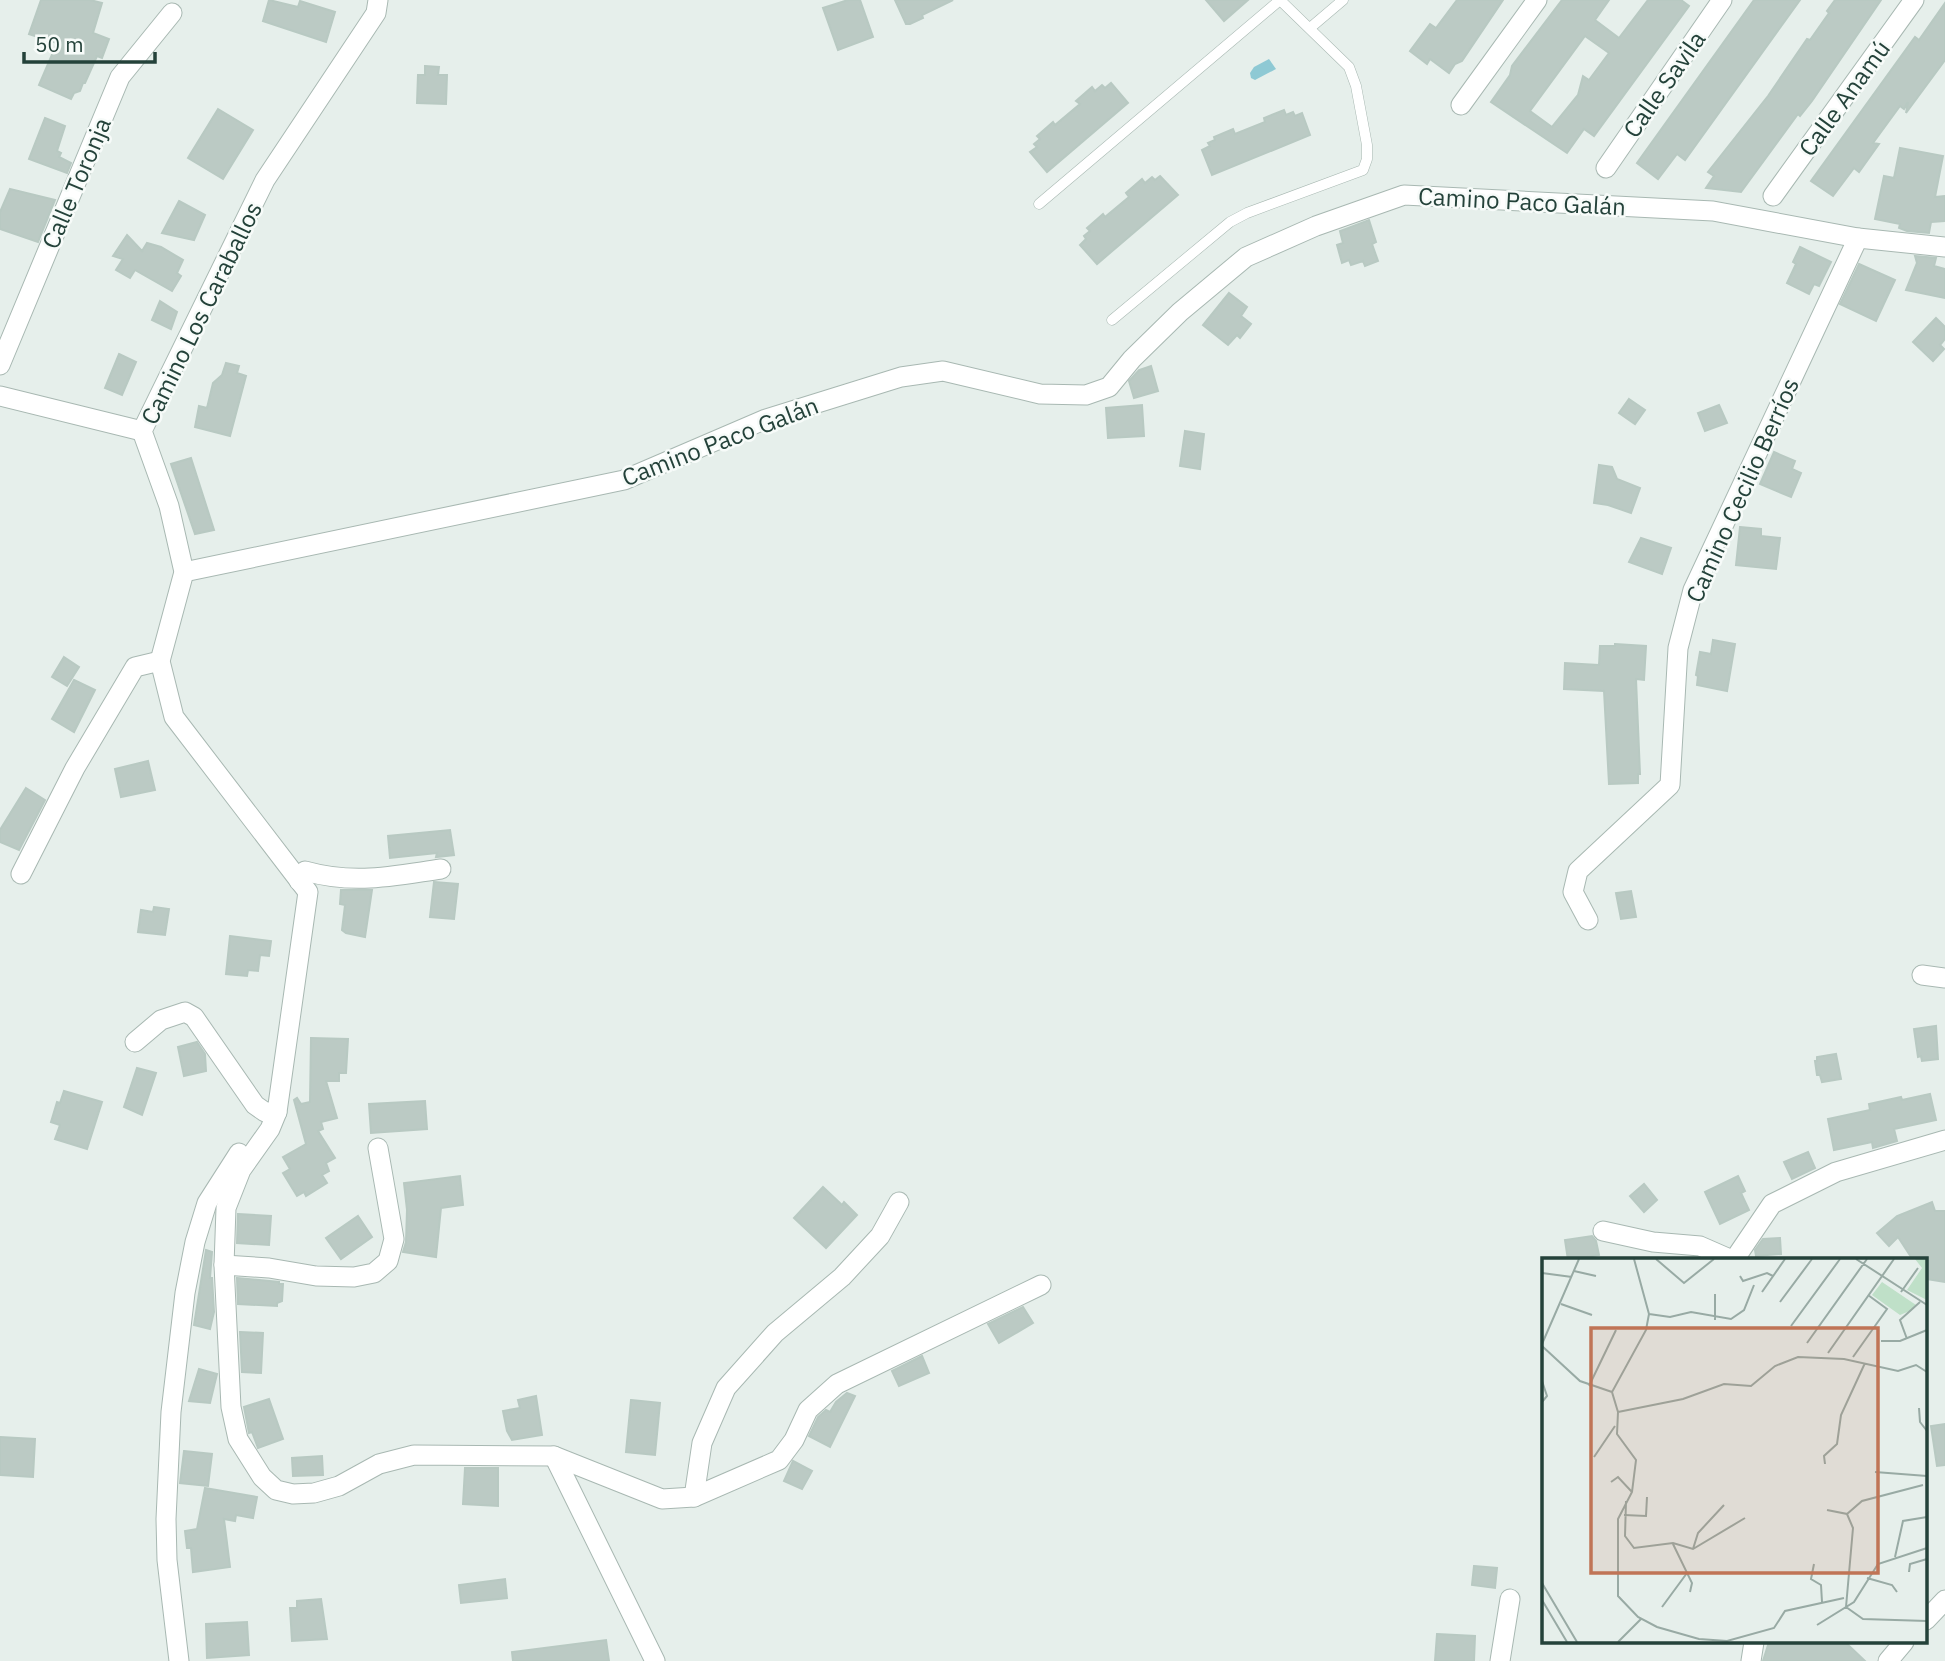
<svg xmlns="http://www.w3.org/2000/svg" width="1945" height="1661" viewBox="0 0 1945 1661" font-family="'IBM Plex Sans',sans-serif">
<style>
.water{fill:#8ec9d4}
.building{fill:#bbcac4;stroke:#b8c9c2;stroke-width:2;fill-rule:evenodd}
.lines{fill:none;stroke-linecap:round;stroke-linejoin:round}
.service-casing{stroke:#a8b8b2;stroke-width:11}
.minor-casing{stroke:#a8b8b2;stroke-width:21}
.service{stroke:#fff;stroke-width:10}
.minor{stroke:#fff;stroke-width:19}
.labels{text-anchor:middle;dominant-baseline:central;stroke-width:5;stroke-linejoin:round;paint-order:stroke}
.street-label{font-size:24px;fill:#24423a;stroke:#f7fbf9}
.inset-road{fill:none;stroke:#98aaa4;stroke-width:2}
.view{fill:#c07456;fill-opacity:0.15;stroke:#c07456;stroke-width:3.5}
.inset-edge{fill:none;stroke:#24423a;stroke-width:3.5}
</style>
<rect width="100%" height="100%" fill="#e6efeb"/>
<polygon class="water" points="1269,59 1276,69 1255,80 1251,78 1250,73 1254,67"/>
<g class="building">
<polygon points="41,0 90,0 102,3 93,33 109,39 102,58 97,56 85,83 83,83 80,91 74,93 71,99 39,85 57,43 29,34"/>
<polygon points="269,0 298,7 300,1 335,12 326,42 263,21"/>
<polygon points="848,0 860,0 873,37 838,50 823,8"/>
<polygon points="895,0 953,0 922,15 923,18 910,24 906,24"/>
<polygon points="1206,0 1248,0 1224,21"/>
<polygon points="1457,0 1503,0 1462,61 1455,64 1449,73 1430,59 1427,64 1410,51 1430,24 1436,28"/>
<path d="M1562 0H1609L1595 20 1619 38 1648 0H1681L1689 6 1594 136 1584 129 1567 153 1491 102 1510 75 1512 66ZM1585 36 1609 53 1589 80 1583 76 1578 95 1552 127 1530 111Z"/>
<polygon points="1754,0 1800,0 1685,160 1677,154 1658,179 1637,163"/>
<polygon points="1835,0 1881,0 1812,101 1800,116 1798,114 1741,192 1706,188 1714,176 1708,172 1768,96 1807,39 1810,40 1829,13 1827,11"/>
<polygon points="1945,3 1945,60 1906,113 1908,102 1904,109 1900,106 1873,143 1879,144 1859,172 1854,168 1833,196 1811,181 1915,37 1919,40"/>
<polygon points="425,66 439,67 438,75 447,75 446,104 417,103 418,75 425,75"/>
<polygon points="1111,83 1128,103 1047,172 1030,152 1037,147 1034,144 1040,139 1037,136 1053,122 1055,125 1080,104 1076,101 1092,87 1095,91 1102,85 1105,88"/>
<polygon points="218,109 253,130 223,179 188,158"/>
<polygon points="1284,110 1286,115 1293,112 1295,116 1302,113 1310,135 1212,175 1202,150 1210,146 1208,143 1215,140 1214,137 1233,129 1235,134 1265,122 1264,118"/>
<polygon points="45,118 65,126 57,151 61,153 59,157 71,163 67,173 29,159"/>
<polygon points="1900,148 1943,156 1935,197 1945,196 1945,221 1931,222 1929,233 1907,231 1899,228 1900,224 1875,219 1884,176 1894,178"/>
<polygon points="1160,176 1178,195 1097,264 1080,245 1086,239 1084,236 1090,231 1087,228 1103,214 1105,217 1129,197 1126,193 1142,179 1145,183 1152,177 1155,180"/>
<polygon points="10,189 55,200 38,242 0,229 0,212"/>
<polygon points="179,201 205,215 194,240 162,233"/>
<polygon points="1369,220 1376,242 1372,244 1378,261 1365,266 1363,261 1351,265 1349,260 1342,263 1337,245 1343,243 1340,231"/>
<polygon points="127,235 142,251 147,243 161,247 183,260 177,273 181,276 172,291 135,270 130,278 116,270 123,259 113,256"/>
<polygon points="1800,247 1831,262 1819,286 1814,284 1809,294 1787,283 1796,264 1793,262"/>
<polygon points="1915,256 1936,258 1934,266 1945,269 1945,298 1906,290 1917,263"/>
<polygon points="1859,264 1895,280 1876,321 1840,304"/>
<polygon points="1229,293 1247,307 1241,316 1251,324 1240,338 1237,335 1228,345 1203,325"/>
<polygon points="160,301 177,312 171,329 152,320"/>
<polygon points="1936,318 1945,327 1945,339 1940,345 1944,349 1933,361 1913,342"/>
<polygon points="119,354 136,362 122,395 105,388"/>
<polygon points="226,363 239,366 237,373 246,376 230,436 195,427 199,406 207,408 213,383 222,375"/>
<polygon points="1151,366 1158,391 1134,398 1129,381 1139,370"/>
<polygon points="1629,399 1645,410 1635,424 1619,413"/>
<polygon points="1142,405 1144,436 1108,438 1106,408"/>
<polygon points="1719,405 1727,423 1705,431 1698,413"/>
<polygon points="1185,431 1204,434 1200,469 1180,466"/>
<polygon points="1774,452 1795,461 1792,469 1801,473 1791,497 1760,484"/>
<polygon points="191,458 214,530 195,534 171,464"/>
<polygon points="1599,465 1612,467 1617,479 1640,488 1631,513 1608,505 1594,503"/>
<polygon points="1740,527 1761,529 1761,536 1780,538 1776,569 1736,565"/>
<polygon points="1641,538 1671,548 1662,574 1629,562"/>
<polygon points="1713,640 1735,644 1727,691 1697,685 1698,676 1696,675 1700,652 1711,654"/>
<polygon points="1615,644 1646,646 1644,680 1636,679 1640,774 1638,774 1638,783 1609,784 1604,691 1564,689 1565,663 1599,665 1600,646 1615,646"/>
<polygon points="64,657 79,667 67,686 52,677"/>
<polygon points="74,680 95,690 74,732 52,719"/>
<polygon points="148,761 155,790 121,797 115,769"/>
<polygon points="26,788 45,800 19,850 0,842 0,830"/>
<polygon points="450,830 454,855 436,857 437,853 390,858 388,836"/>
<polygon points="434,882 458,884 454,919 430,917"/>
<polygon points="341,890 372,890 365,937 346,933 342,930 345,905 340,904"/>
<polygon points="1631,891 1636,917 1621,919 1616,893"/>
<polygon points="154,907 169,909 165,935 138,932 141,910 153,912"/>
<polygon points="230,936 271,941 269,956 260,955 258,971 248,970 247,976 226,974"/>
<polygon points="1936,1026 1938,1059 1922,1061 1921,1056 1918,1057 1914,1029"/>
<polygon points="311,1038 348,1039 346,1073 339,1073 339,1081 326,1081 337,1118 321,1122 323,1129 318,1131 335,1158 326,1163 329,1171 322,1175 327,1183 306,1196 304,1192 297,1196 283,1173 290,1169 283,1157 306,1144 294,1100 297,1098 301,1104 310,1102"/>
<polygon points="197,1042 205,1054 206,1071 184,1076 178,1047"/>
<polygon points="1836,1054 1841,1079 1822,1082 1820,1075 1817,1075 1815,1061 1817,1061 1817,1057"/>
<polygon points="137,1068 156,1073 142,1115 124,1107"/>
<polygon points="64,1091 102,1102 87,1149 55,1139 60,1125 51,1122 57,1102 60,1103"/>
<polygon points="1930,1094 1936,1120 1894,1129 1897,1141 1873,1148 1872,1142 1834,1150 1828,1119 1870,1110 1869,1104 1901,1097 1902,1100"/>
<polygon points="425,1101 427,1129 371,1133 369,1104"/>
<polygon points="1808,1152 1815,1168 1792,1179 1784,1162"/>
<polygon points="460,1176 463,1205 441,1208 436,1257 403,1252 406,1242 407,1210 404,1183"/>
<polygon points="1738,1176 1745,1191 1741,1193 1749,1210 1720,1224 1705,1192"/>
<polygon points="1644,1184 1657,1200 1644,1212 1630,1196"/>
<polygon points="823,1187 842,1205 844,1202 857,1215 826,1248 794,1218"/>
<polygon points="1932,1202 1935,1211 1945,1211 1945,1282 1926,1279 1926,1260 1913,1260 1898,1237 1889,1246 1877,1233 1897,1216"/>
<polygon points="238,1214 271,1216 269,1245 237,1243"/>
<polygon points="358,1216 372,1237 341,1259 326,1238"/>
<polygon points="1592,1236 1596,1241 1599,1255 1568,1260 1565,1240"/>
<polygon points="1780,1238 1781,1254 1756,1256 1755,1250 1763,1239"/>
<polygon points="206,1250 212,1252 210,1278 212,1278 214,1312 210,1329 194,1325"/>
<polygon points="237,1278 279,1282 279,1284 283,1284 282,1301 277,1303 277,1306 238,1304"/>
<polygon points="1023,1307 1033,1323 999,1343 988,1324"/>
<polygon points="240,1332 263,1333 261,1373 242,1372"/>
<polygon points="922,1356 929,1373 899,1386 892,1371"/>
<polygon points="199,1369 217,1374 210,1403 189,1401"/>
<polygon points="847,1393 855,1396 830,1447 809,1436 818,1417 826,1410 830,1412 836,1402"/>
<polygon points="536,1396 542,1435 512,1440 507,1431 503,1411 520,1408 518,1400"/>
<polygon points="269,1399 283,1439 258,1448 252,1432 249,1433 244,1407"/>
<polygon points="631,1400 660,1403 655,1455 626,1452"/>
<polygon points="1945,1424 1945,1465 1937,1466 1931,1426"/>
<polygon points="0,1437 35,1439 33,1477 0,1475"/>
<polygon points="184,1451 212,1454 208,1486 180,1483"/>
<polygon points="322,1456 323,1475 293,1476 292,1458"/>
<polygon points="793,1461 812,1471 802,1489 784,1481"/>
<polygon points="465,1468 498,1468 498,1506 463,1504"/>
<polygon points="205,1488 257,1497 253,1518 236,1515 235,1521 224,1519 230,1567 193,1572 191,1548 187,1548 185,1531 197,1529"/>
<polygon points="1474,1566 1497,1568 1495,1588 1472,1585"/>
<polygon points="505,1579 507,1598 461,1603 459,1585"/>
<polygon points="321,1599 327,1639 292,1641 290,1608 297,1608 297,1601"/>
<polygon points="247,1622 249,1655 207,1658 206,1624"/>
<polygon points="1437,1634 1475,1636 1474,1661 1435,1661"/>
<polygon points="606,1640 609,1661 513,1661 512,1652"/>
<polygon points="1769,1642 1845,1642 1865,1661 1763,1661"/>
</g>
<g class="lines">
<g class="service-casing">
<g id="service">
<polyline points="1310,28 1343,0"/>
<polyline points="1039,204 1280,0 1349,67 1356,86 1367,145 1367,159 1363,170 1247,213 1230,222 1112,320"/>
</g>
</g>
<g class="minor-casing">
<g id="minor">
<polyline points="378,0 376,13 265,180 142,431 169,506 184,572 160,661 174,717 308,892 277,1112 270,1129 241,1170 226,1208 224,1265 231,1407 238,1439 262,1477 276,1490 293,1494 314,1493 339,1486 379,1464 414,1455 554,1456 662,1499 694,1497 779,1460 794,1440 808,1410 837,1384 1041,1285"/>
<polyline points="1461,105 1537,0"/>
<polyline points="1606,168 1722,0"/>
<polyline points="1773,196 1914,0"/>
<polyline points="0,365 120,77 172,13"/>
<polyline points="0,396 142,431"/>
<polyline points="184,572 624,480 766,419 901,377 943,371 1040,394 1086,395 1109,387 1132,359 1180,312 1246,257 1316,226 1404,195 1713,211 1858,238 1945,247"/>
<polyline points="21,874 75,768 135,667 160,661"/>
<path d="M299 881 305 871C355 885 392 876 441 869"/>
<polyline points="1588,920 1573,892 1578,871 1670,785 1678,648 1693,590 1858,238"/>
<polyline points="1922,975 1945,978"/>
<polyline points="135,1042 161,1020 185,1012 194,1017 255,1105 265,1112 277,1112"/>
<polyline points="1603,1231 1653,1242 1700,1246 1732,1260"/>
<polyline points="1734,1260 1772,1204 1836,1172 1945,1140"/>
<polyline points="224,1265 269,1268 316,1276 354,1277 374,1273 388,1261 394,1239 378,1148"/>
<polyline points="554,1456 655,1661"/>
<polyline points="694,1497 702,1443 726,1388 775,1333 842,1277 880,1236 899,1202"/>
<polyline points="1926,1620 1945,1600"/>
<polyline points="179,1661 167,1560 166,1519 171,1412 185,1293 195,1242 207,1203 239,1153"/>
<polyline points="1500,1661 1510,1599"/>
<polyline points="1751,1661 1754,1642"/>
<polyline points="1888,1661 1904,1642"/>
</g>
</g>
<use href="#service" class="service"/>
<use href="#minor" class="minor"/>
</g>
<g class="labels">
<g class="street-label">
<text transform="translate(1664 84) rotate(-55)">Calle Savila</text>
<text transform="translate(1844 98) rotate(-54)">Calle Anamú</text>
<text transform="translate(76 183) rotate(-67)">Calle Toronja</text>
<text transform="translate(1522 201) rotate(3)">Camino Paco Galán</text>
<text transform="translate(201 313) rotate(-64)">Camino Los Caraballos</text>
<text transform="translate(720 441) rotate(-21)">Camino Paco Galán</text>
<text transform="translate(1742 490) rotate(-66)">Camino Cecilio Berríos</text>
</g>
</g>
<g transform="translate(1542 1258)">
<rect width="385" height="385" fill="#e6efeb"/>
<path d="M373 1H385V42L365 32 380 10ZM340 24 374 47 370 52 358 57 330 37Z" fill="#bfe0c8"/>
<path class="inset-road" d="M92 1 107 56 104 72 70 134 76 154 75 176 94 202 90 234 76 261V338L96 359 115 369 157 381 185 383 232 370 243 353 302 340M114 1 142 25 172 1M314 1 385 47M32 13 54 18M0 15 30 19M198 18 201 23 225 15 231 18M220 34 243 1M359 34 376 10M238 44 270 1M19 46 50 57M107 56 128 59 149 54 189 61 202 52 212 27M173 62V36M249 68 298 1M365 81 358 62 378 44M339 83H358L385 72M265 85 325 1M0 86 37 1M0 88 38 123 70 134M286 95 352 1M311 99 345 51 326 37M0 123 5 138 0 144M47 128 74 72M377 150 378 164 385 173M76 154 141 141 182 126 209 128 233 108 256 99 302 101 356 113 374 107 385 114M52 199 73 168M283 206 282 198 295 186 299 157 323 105M333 214 385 218M69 224 76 219 90 234M84 243 83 278 92 290 131 285 151 291 203 260M285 252 305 256 311 270 304 349M305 256 320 243 381 227M82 257 104 258 105 239M131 286 150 325 148 334M151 291 156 275 182 247M353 299 361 263 385 259M272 306 269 321 279 327 280 344M367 314 368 306 385 301M325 320 350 327 355 334M0 325 35 384M0 342 25 384M120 349 145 315M304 349 321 361 385 363M275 367 312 344 336 306 385 290M76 384 99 361"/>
<path class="view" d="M49 70H336V315H49Z"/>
<rect width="385" height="385" class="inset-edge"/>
</g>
<path d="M24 52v10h131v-10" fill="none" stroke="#24423a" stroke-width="3.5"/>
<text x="35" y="52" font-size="21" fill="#24423a" stroke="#f7fbf9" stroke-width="5" paint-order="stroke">50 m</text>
</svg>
